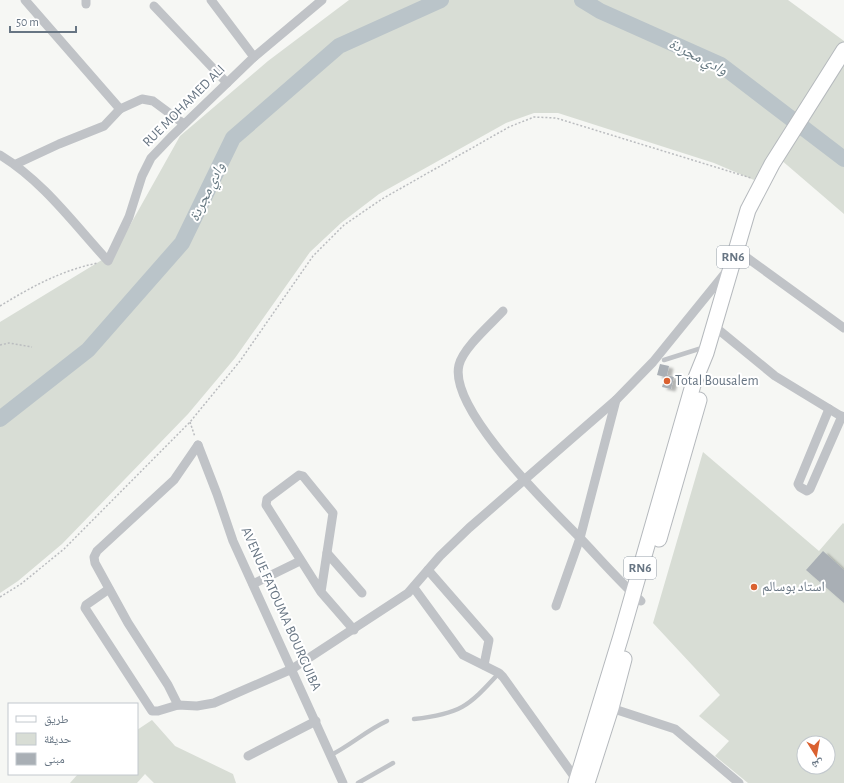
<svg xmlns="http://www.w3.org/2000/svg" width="844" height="783" viewBox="0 0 844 783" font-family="'Alegreya Sans','Noto Naskh Arabic',sans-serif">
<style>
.green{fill:#d8ddd5;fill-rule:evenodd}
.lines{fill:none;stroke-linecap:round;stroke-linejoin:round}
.river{stroke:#bac4c9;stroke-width:16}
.building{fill:#a9afb5;filter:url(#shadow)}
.primary-casing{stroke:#b5b9bd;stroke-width:17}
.path{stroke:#babcbf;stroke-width:1.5;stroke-dasharray:2 2;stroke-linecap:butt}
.lane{stroke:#c0c3c7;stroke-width:4.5}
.street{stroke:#c0c3c7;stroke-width:9}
.primary{stroke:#fff;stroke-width:15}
.poi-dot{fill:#da6130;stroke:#fff;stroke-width:1.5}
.labels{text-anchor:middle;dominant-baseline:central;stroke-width:4;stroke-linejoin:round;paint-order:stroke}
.shield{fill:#fff;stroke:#959ea8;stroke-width:1}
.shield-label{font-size:13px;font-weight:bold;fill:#677583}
.street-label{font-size:14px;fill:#677583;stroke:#fff}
.poi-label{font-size:14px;fill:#677583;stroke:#fff;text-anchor:start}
.water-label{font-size:15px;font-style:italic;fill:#63767f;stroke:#fff}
</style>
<defs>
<filter id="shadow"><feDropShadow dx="4.5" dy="2.5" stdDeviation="1" flood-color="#0004"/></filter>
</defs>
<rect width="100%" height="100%" fill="#f6f7f4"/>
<g class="green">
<polygon points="349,0 788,0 844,41 844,214 773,153 754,180 714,163 558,113 534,113 506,123 379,194 341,223 310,252 235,358 188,414 62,544 18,581 0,593 0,322 115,252 180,136 268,61"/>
<path d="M703 452 819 551 843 523 844 524V783H748L715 756 729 741 699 716 720 695 653 623ZM804 743H828V767H804Z"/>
<polygon points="152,720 175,746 233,774 236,783 154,783 145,774 137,783 70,783 78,774 137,774 137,730"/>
</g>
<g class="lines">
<g class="river">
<polyline points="582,0 600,11 721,65 844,159"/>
<polyline points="0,419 88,350 182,243 233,138 339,46 441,0"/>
</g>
</g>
<g class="building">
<polygon points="660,364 669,366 667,375 674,377 671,389 662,387 665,377 657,375"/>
<polygon points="823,551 844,570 844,603 806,570"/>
</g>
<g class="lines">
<g class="primary-casing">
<g id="primary">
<polyline points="659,539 699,400"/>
<polyline points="576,783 621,636 693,385 706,353 748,210 772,164 844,50"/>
<polyline points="587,783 611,708 624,659"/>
</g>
</g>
<g class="path">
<path d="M0 306C31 287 62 270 98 263"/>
<polyline points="0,345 9,343 32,347"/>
<polyline points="190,422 195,437"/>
<polyline points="0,597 21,584 64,549 190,422 240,361 313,256 344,225 382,199 509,127 534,117 556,118 751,178"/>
</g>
<g class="lane">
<polyline points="664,360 705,347"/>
<path d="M414 719C460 714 468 707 499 673"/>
<path d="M331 755C351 745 367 730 387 721"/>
<polyline points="358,783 393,763"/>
</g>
<g class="street">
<polyline points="25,0 120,109"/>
<polyline points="211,0 254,57"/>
<polyline points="86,4 86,0"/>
<polyline points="154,6 227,83"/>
<path d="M0 155C43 181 74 224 108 261L129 217 142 176 151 158 171 137 254 57 322 0"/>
<polyline points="16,164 59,144 104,126 120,109 142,99 153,101 184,124"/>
<polyline points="735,249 844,328"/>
<path d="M503 311C491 324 463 348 459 365 448 409 550 507 580 538 600 559 619 581 641 601"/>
<polyline points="714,326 775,376 844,418"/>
<polyline points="829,409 798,484 800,487 807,491 810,489 842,416"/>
<polyline points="198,445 217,494 233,541 343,783"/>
<polyline points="327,553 362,593"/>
<polyline points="428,570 489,640 484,665"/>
<polyline points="253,584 300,561"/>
<polyline points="414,588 463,655 499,673 503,677 578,782"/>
<polyline points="109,589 86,605 85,608 152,711 158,711 178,705 197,706 214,703 292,669 408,593 440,556 469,528 616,400 653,362 726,272"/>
<polyline points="321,592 333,513 303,476 299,475 267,499 266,505 321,592 354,630"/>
<polyline points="556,606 580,538 616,400"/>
<polyline points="178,705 168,685 128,623 95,563 94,557 97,551 174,480 198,445"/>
<polyline points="611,708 675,729 739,783"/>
<polyline points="248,756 316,721"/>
</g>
<use href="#primary" class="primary"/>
</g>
<g class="poi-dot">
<circle cx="667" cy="381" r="4"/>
<circle cx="754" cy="587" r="4"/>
</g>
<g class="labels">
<g class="shield">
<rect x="717" y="246" width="32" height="22" rx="3"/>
<rect x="624" y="557" width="32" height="22" rx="3"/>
</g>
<g class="shield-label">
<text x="733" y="257">RN6</text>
<text x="640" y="568">RN6</text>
</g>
<g class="street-label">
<text transform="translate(184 106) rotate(-45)">RUE MOHAMED ALI</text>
<text transform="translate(281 609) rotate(66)">AVENUE FATOUMA BOURGUIBA</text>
</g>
<g class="poi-label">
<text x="675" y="381">Total Bousalem</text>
<text x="762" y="587">استاد بوسالم</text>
</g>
<g class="water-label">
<text transform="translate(698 57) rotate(27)">وادي مجردة</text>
<text transform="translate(207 192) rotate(-64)">وادي مجردة</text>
</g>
</g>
<rect x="8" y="703" width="130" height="72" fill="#ffffff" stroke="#c2c8cd"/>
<rect x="16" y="716" width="20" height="6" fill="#ffffff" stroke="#c2c8cd"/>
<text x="44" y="723" font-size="12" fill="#677583">طريق</text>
<rect x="16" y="733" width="20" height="12" fill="#d8ddd5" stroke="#c2c8cd"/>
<text x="44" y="743" font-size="12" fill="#677583">حديقة</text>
<rect x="16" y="753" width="20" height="12" fill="#a9afb5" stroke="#c2c8cd"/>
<text x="44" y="763" font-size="12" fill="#677583">مبنى</text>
<g transform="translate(816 755) rotate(169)"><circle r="19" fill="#ffffff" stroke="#c2c8cd"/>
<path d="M0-3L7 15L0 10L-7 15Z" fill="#da6130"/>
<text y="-6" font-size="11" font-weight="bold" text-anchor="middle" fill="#677583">ش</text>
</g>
<path d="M10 26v6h66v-6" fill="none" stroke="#677583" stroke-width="2"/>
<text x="16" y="26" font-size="12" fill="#677583" stroke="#ffffff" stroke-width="3" paint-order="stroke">50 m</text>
</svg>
